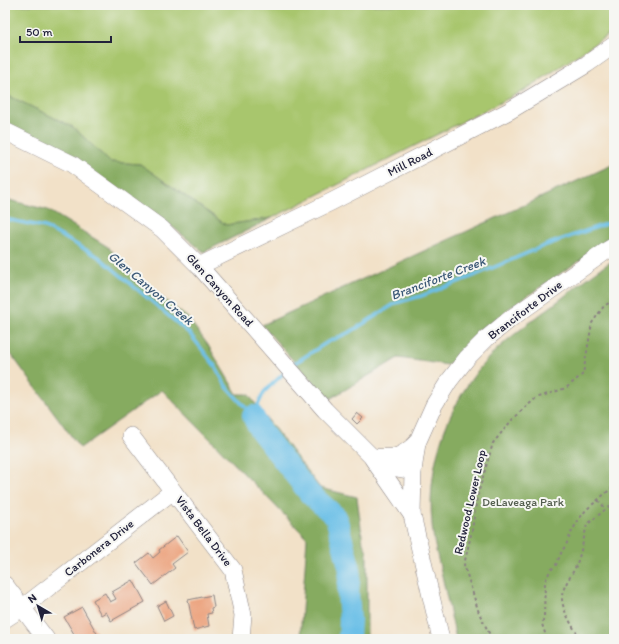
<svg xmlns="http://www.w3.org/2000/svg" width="619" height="644" viewBox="0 0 619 644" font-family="Itim,sans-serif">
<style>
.green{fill:#a8c66d;stroke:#657454}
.forest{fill:#86ab60;stroke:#54664e}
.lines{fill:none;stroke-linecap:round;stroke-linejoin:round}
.stream{stroke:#6bbfe7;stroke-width:3.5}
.river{stroke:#6bbfe7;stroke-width:22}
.building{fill:#eb9c74}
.minor-casing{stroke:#8a8282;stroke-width:18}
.path{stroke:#8a8282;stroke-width:2;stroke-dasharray:3 3;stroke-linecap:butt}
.minor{stroke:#fff;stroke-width:17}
.labels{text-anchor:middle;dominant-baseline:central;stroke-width:4;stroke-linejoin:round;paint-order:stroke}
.street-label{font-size:12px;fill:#22223b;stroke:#f6f6f2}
.park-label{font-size:12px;fill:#515b4c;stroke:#f6f6f2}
.water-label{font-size:13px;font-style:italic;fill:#3c5977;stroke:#f6f6f2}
</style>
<rect width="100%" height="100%" fill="#f6f6f2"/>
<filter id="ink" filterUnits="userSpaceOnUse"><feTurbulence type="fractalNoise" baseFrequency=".025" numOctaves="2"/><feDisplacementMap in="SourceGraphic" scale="8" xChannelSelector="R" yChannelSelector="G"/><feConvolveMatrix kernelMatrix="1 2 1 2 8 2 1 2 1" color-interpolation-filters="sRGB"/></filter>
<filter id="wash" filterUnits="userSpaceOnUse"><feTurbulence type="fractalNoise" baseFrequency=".012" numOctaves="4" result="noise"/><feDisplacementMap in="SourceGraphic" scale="16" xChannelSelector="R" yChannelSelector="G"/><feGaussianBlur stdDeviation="0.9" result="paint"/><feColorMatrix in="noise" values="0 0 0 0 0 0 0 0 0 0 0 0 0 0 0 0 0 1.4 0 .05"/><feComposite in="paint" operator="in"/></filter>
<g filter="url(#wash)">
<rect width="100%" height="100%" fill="#f2e1c8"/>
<polygon class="green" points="5,5 614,5 614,31 525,90 272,218 226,225 140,164 110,162 73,127 5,94"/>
<g class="forest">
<polygon points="5,94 73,127 110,162 140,164 226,225 272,218 204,252 170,225 68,156 5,127"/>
<polygon points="614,164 614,240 604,244 508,309 448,365 398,358 328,400 262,325"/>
<polygon points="5,199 48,210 108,247 133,275 188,318 208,345 237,394 248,394 320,488 357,497 363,543 367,551 367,639 300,639 307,538 162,390 80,448 5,346"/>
<path d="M614 260V639H456C451 616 446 594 441 571 437 555 433 540 432 524 426 461 450 397 494 352 512 335 533 320 553 305 573 290 592 273 614 260Z"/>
</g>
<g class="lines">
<g class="stream">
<polyline points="5,219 45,227 99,257 190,334 215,366 226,386 253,416 264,392 286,371"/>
<polyline points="292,365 326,343 352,331 396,303 421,296 476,275 546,245 614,221"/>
</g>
<polyline class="river" points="253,416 260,430 310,494 336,517 350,570 348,592 350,620 349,639"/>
</g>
<g id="blocks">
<g class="building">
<polygon points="357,413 363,418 357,424 352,419"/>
<polygon points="177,536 188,552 172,564 175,568 153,585 136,563 149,553 153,558 160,552 159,550"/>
<polygon points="133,580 145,602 111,621 106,612 101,615 93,600 105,593 110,602 116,599 112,592"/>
<polygon points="212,595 214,607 211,608 212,613 207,614 209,626 194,630 188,600"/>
<polygon points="166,601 173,616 164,621 157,606"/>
<polygon points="82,607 100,639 77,639 64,617"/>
</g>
</g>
</g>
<g filter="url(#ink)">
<use href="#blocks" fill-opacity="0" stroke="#8a8282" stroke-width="1"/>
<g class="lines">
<g class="minor-casing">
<g id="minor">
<polyline points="5,131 72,164 162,229 199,266 325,410 372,457 391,467 413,471"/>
<polyline points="199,266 331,202 509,111 587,64 614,45"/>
<polyline points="131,436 233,570 243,615 241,639"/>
<path d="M374 457C396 459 401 457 417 443"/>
<polyline points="373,459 412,515"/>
<polyline points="5,585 46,639"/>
<polyline points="5,619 22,608 173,491"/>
<polyline points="441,639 412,515 413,471 417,443 434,405 449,381 467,358 487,338 510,319 609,249 614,246"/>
</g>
</g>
<g class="path">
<polyline points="598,500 606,509"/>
<polyline points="492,639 479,613 464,565 472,530 477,497 493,443 512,420 536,398 566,388 583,374 592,323 604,306 614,300"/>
<polyline points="547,639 542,624 544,617 545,581 550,571 556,565 562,551 566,545 572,531 579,519 586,510 614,486"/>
<path d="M580 639C573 626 558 606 563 591 566 582 572 575 576 566 581 553 584 538 587 524 597 518 603 509 614 505"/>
</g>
<use href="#minor" class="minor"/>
</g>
</g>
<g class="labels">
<g class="street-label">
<text transform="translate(410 162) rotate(-27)">Mill Road</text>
<text transform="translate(220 290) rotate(48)">Glen Canyon Road</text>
<text transform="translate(525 310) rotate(-37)">Branciforte Drive</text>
<text transform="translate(470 502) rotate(-77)">Redwood Lower Loop</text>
<text transform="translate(204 531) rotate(53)">Vista Bella Drive</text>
<text transform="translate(99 548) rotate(-38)">Carbonera Drive</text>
</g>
<g class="park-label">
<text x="523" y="502">DeLaveaga Park</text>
</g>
<g class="water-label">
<text transform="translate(438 278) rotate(-21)">Branciforte Creek</text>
<text transform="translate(151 288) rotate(40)">Glen Canyon Creek</text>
</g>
</g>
<rect width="619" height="644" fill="none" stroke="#f6f6f2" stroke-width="20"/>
<g transform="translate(38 606) rotate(322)" stroke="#f6f6f2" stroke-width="3" paint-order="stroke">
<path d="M0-3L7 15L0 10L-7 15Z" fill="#22223b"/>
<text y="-6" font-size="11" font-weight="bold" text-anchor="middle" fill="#22223b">N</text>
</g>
<path d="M20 36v6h91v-6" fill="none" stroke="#22223b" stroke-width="2"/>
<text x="26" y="36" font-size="12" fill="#22223b" stroke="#f6f6f2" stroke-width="3" paint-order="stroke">50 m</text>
</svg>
